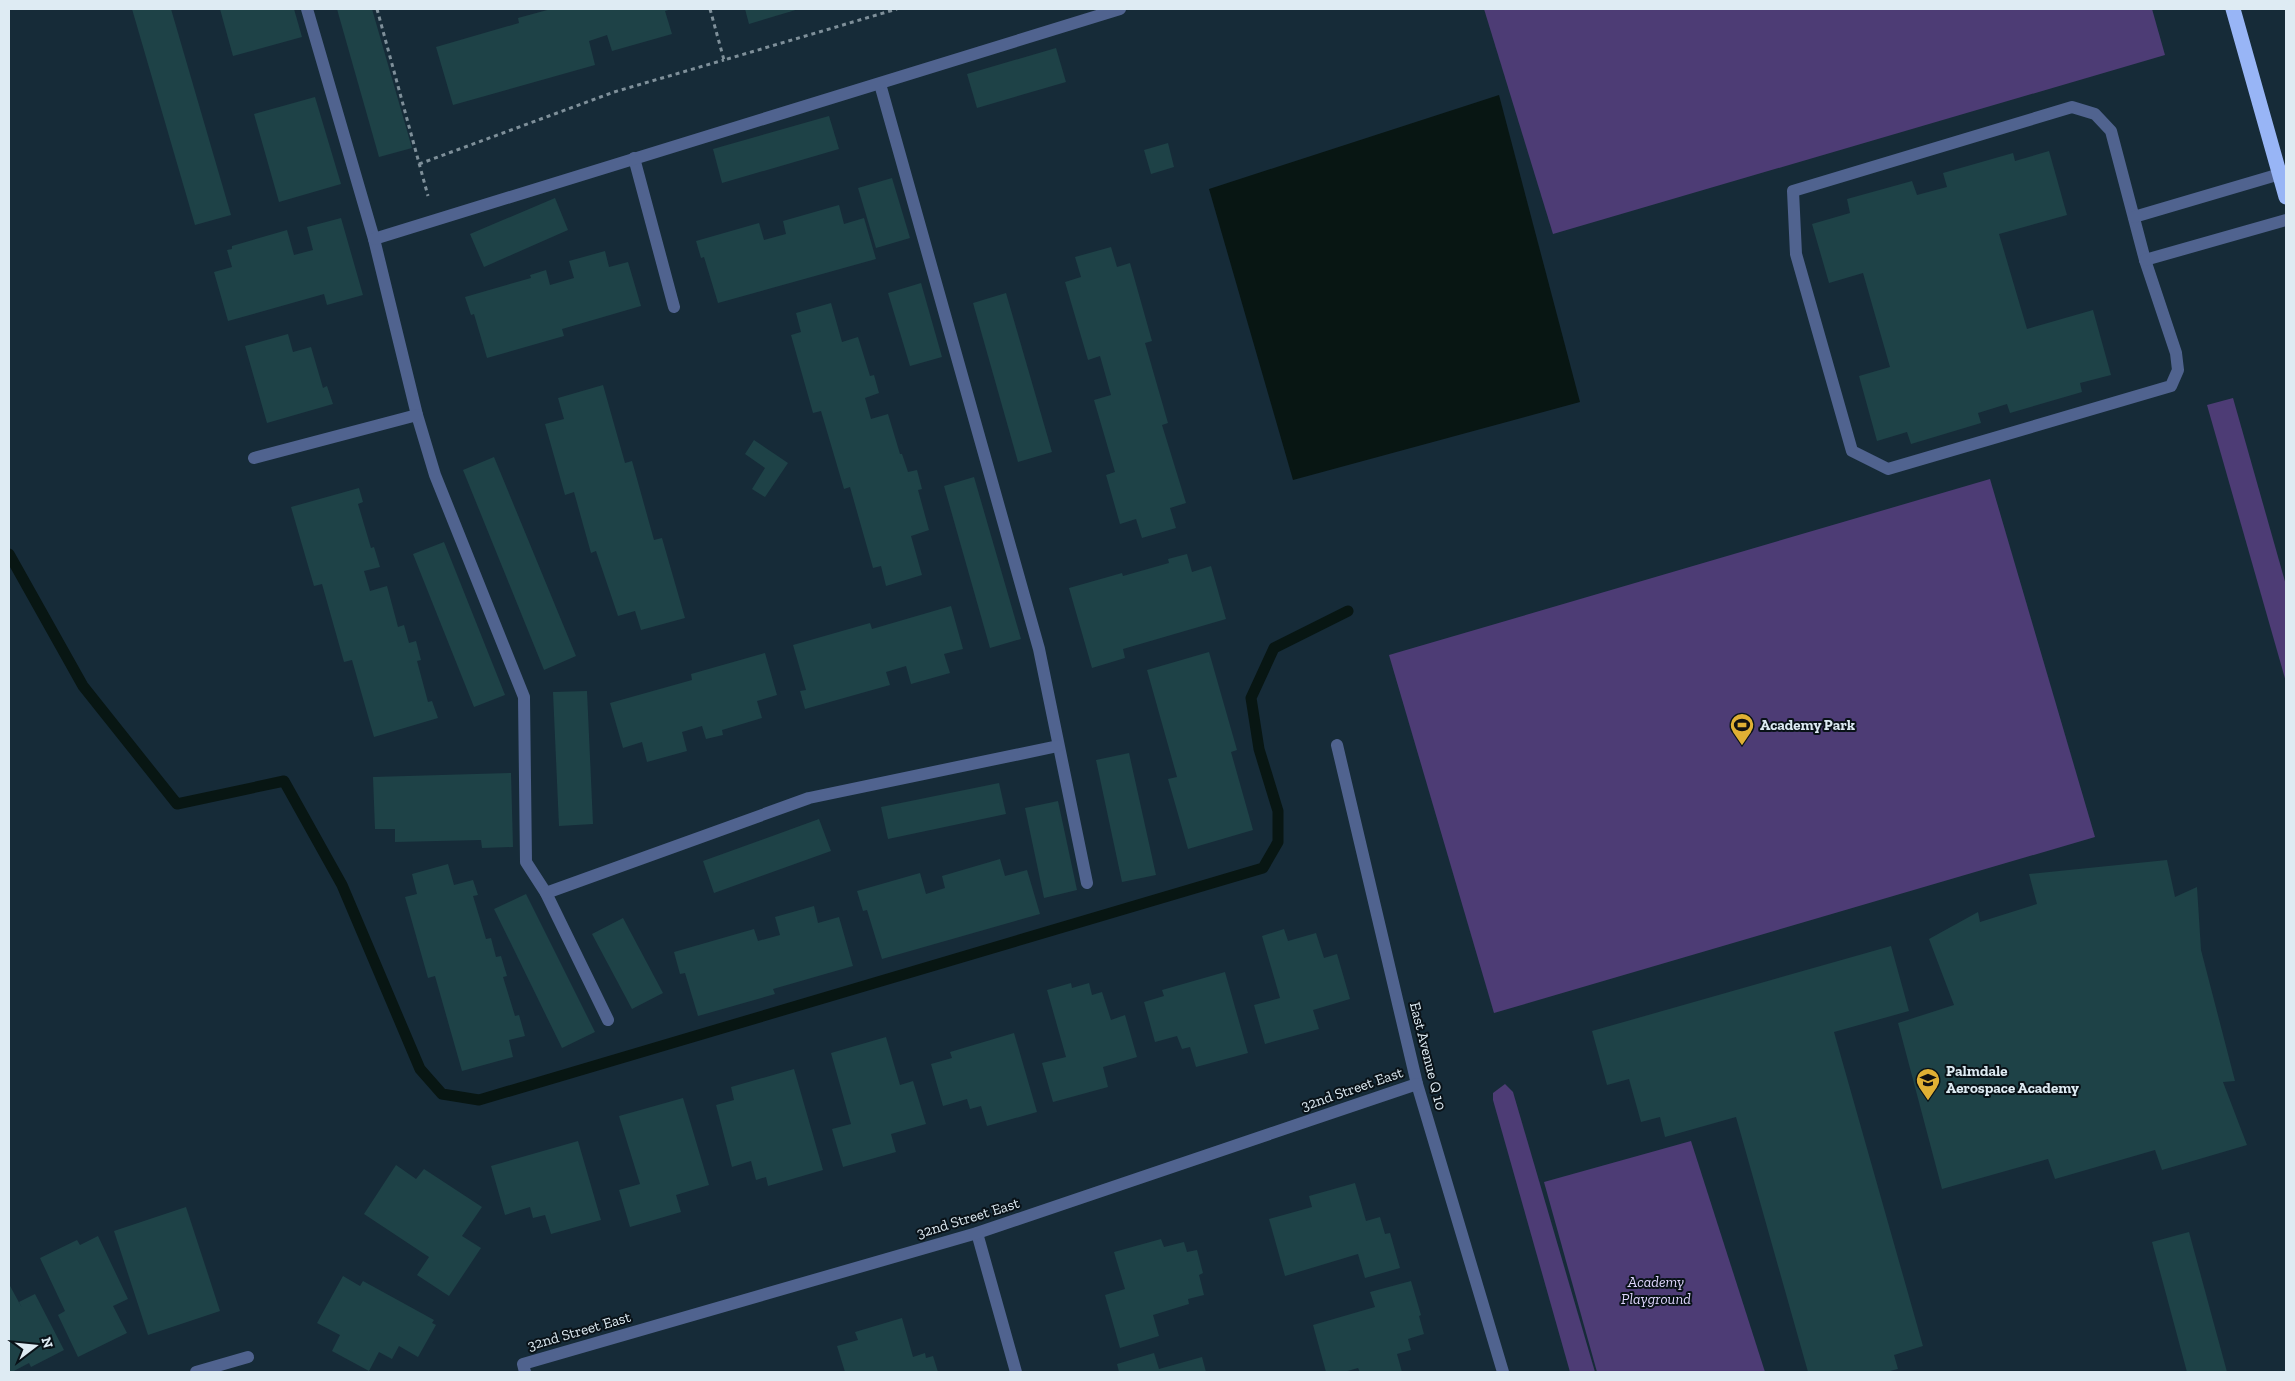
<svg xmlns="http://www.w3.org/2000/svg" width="2295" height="1381" viewBox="0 0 2295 1381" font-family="'Zilla Slab',serif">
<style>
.green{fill:#4d3c75}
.water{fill:#081613}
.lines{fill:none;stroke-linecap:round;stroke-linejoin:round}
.stream{stroke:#081613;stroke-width:11}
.building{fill:#1e4247}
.path{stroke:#7f909a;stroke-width:3;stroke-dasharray:4 4;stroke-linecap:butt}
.lane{stroke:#50638f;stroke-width:12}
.street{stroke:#50638f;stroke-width:12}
.highway{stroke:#98b5f6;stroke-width:15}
.labels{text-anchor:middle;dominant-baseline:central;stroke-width:4;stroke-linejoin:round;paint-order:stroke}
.poi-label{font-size:15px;font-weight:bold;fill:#deebf3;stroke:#091218;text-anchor:start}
.street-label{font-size:15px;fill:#deebf3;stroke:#091218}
.park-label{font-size:15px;font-style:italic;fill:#dfd6fd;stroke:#091218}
</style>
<rect width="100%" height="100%" fill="#162b38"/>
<g class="green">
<polygon points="1484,9 2152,9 2165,55 1553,234"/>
<polygon points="2233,398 2286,585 2286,682 2207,405"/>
<polygon points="1990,479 2095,837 1494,1013 1389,655"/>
<polygon points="1505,1084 1513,1092 1595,1372 1570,1372 1493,1100 1493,1093"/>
<polygon points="1691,1141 1765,1372 1597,1372 1544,1182"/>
</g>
<polygon class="water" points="1499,95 1580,402 1293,480 1209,189"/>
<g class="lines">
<polyline class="stream" points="9,554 83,686 177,804 284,781 342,885 420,1069 442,1094 479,1100 1263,868 1278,842 1278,811 1259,749 1251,698 1274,648 1348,611"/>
</g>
<g class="building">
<polygon points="132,9 171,9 231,215 195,225"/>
<polygon points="220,9 294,9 302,37 233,56"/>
<polygon points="337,9 372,9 412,148 379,157"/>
<polygon points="551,9 672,9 665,11 672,34 612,51 607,35 589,41 595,65 453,105 436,47 519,23 518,18"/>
<polygon points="745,9 799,9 749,24"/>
<polygon points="1056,48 1066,82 977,108 967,74"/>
<polygon points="315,97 341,184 279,202 254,114"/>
<polygon points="829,116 839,149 722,183 713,149"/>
<polygon points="1168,143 1174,167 1151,174 1144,150"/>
<polygon points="2049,151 2067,215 1999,234 2027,329 2093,310 2111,375 2080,383 2082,392 2010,413 2007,404 1978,413 1981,423 1911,444 1907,432 1877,441 1859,376 1890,367 1863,273 1829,283 1812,224 1850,213 1847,199 1912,181 1917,195 1947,187 1943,173 2013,153 2015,161"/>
<polygon points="892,178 910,238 876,248 858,188"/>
<polygon points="555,198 568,230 484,267 470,234"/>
<polygon points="839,205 844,224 864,218 876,259 718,303 704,257 701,258 696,241 759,223 764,240 786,234 783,221"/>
<polygon points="341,218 363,295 327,305 324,294 228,321 214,272 232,267 227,250 232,249 232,246 287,230 294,255 313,250 307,227"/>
<polygon points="1111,247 1117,267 1130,263 1152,341 1145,343 1168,423 1162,425 1186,503 1170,508 1176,528 1142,538 1136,519 1120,524 1106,475 1115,472 1094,400 1111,395 1100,356 1088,360 1065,282 1081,277 1075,257"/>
<polygon points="605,251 609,267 628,262 641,306 562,329 564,336 487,358 474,314 471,315 465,297 531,278 530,275 546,270 550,285 574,278 569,261"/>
<polygon points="921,283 942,357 910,366 888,293"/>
<polygon points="1006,293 1052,452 1018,462 973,303"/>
<polygon points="831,303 842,342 858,337 870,376 874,375 879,393 865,398 871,419 888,414 900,454 902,454 908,472 917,470 922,489 918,490 929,530 911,536 922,575 886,586 881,566 873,568 850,487 844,489 821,411 813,413 791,335 801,332 796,313"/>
<polygon points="288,334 293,352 311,347 323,388 327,386 333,404 267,423 245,346"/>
<polygon points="603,385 625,463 632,461 654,540 662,538 685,618 641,630 635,611 618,616 596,551 591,553 574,492 565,495 545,424 564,419 558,398"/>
<polygon points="754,440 788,463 765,497 752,489 765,468 745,454"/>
<polygon points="494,457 576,656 544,670 463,470"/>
<polygon points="974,477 1021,639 990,648 944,486"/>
<polygon points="359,488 363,502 358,504 371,548 374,547 380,567 364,571 370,591 387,586 398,627 404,625 409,643 416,641 421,660 417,661 428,702 432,701 438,718 374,737 352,660 344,662 322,584 314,586 291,507"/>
<polygon points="444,542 505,695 474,707 413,554"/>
<polygon points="1187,554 1192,572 1211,566 1226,619 1123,649 1125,658 1092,668 1069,588 1122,573 1123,576 1169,563 1168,559"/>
<polygon points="951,606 963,649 944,654 950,673 911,684 906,666 886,672 890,685 805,709 800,691 806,690 793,645 870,623 872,629"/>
<polygon points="1209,652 1237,750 1231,752 1253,830 1188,849 1168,779 1177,777 1147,670"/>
<polygon points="765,653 777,695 757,701 762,718 722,730 723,735 706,739 702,726 682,732 687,751 647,762 642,742 623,748 610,703 692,680 691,674"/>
<polygon points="587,691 593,824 559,826 553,692"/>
<polygon points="1129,753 1156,875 1122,882 1096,760"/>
<polygon points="511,773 513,847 482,848 481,840 395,842 395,829 375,829 373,777"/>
<polygon points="999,783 1006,814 888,839 881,807"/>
<polygon points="1058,801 1077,890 1044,898 1025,808"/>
<polygon points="819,819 831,851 714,893 703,861"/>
<polygon points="1000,859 1005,876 1027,870 1040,914 882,959 867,910 863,911 857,891 920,873 926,894 945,888 942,876"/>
<polygon points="2167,860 2175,897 2197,887 2201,950 2235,1081 2223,1082 2247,1145 2162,1170 2155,1150 2055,1179 2048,1159 1942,1189 1898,1023 1954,1005 1929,939 1978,912 1980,922 2037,904 2029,874"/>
<polygon points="448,864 454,885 473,880 478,895 473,896 486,939 491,938 496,957 501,956 507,976 503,977 515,1016 519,1015 525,1036 509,1040 513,1057 462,1071 435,976 428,978 405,897 417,894 412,874"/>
<polygon points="526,894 595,1032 562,1048 494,909"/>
<polygon points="814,906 818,923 839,917 853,966 773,989 775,994 698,1016 685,973 680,974 674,952 754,929 758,941 780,935 775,917"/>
<polygon points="623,918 663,993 632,1009 592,934"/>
<polygon points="1284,929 1288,941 1316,933 1324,958 1337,954 1350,999 1313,1010 1319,1029 1265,1044 1254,1005 1280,998 1262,936"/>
<polygon points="1891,946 1909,1011 1834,1032 1923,1346 1894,1355 1898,1369 1886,1372 1808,1372 1736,1117 1665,1137 1660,1117 1641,1122 1629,1079 1607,1085 1592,1031"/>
<polygon points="1225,972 1248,1053 1196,1067 1190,1047 1182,1049 1177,1036 1155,1042 1144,1002 1164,996 1162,990"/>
<polygon points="1071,983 1072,988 1089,983 1092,995 1102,992 1111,1020 1125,1015 1137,1057 1103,1067 1108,1087 1053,1102 1042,1063 1066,1057 1047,990"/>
<polygon points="1014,1033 1037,1112 987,1126 981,1106 970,1109 967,1099 943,1106 931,1064 952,1058 950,1052"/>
<polygon points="886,1037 900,1085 913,1081 926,1124 891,1134 896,1152 843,1167 832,1129 851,1124 831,1053"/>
<polygon points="794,1069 823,1170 768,1186 766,1177 756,1180 751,1161 732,1167 716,1105 734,1100 731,1087"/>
<polygon points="683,1098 709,1185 676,1195 681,1212 630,1227 619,1190 640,1184 619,1116"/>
<polygon points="578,1141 601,1220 551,1234 545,1215 533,1218 530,1207 505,1215 491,1166"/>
<polygon points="396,1165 416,1179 424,1169 482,1207 462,1236 481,1248 449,1296 417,1275 429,1257 364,1214"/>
<polygon points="1355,1183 1366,1221 1380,1217 1385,1234 1390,1233 1400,1268 1365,1278 1358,1254 1285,1276 1269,1219 1312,1207 1309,1196"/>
<polygon points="186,1207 220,1311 148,1335 114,1231"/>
<polygon points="2189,1232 2227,1372 2187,1372 2152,1242"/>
<polygon points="98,1236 128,1299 113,1306 127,1333 78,1357 58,1315 65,1311 40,1258 77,1240 80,1245"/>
<polygon points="1161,1239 1164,1247 1184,1242 1187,1252 1197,1250 1203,1273 1199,1275 1204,1295 1188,1299 1189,1304 1153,1315 1159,1336 1120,1348 1105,1295 1125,1289 1114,1252"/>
<polygon points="343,1276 360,1286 363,1281 434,1320 432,1323 436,1325 418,1357 399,1346 392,1359 379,1352 369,1371 332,1351 340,1335 317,1323"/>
<polygon points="1411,1281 1421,1315 1419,1316 1424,1334 1408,1339 1411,1350 1397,1354 1402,1372 1360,1372 1358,1368 1344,1372 1326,1372 1313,1325 1375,1307 1370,1292"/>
<polygon points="9,1284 22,1308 19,1302 35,1294 64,1350 31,1367 29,1363 12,1372 9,1372"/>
<polygon points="902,1318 913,1357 925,1353 926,1358 933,1356 938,1372 845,1372 837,1346 858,1340 855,1332"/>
<polygon points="1154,1353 1159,1369 1202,1357 1206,1372 1119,1372 1117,1364"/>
</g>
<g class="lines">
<g class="path">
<polyline points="377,9 428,196"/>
<polyline points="710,9 724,60 897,9"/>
<polyline points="419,164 614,92 724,60"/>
</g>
<g class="lane">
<polygon points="2072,107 2095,114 2111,131 2145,260 2176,353 2178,370 2171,386 1888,469 1852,451 1796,254 1793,191"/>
<polyline points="2134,217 2280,174"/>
<polyline points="2145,260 2286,220"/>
</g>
<g class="street">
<polyline points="307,9 374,239 417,415 435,475 524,697 526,862 546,893 608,1020"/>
<polyline points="880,84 1039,649 1087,883"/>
<polyline points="634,158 674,307"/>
<polyline points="374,239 1120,9"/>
<polyline points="254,458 417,415"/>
<polyline points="1337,745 1417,1084 1503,1372"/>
<polyline points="546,893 809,798 1058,746"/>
<polyline points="977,1233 1016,1372"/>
<polyline points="196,1372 248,1357"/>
<polyline points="525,1372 523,1364 977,1233 1417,1084"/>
</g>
<polyline class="highway" points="2233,9 2286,197"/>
</g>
<defs>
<g id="stadium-pin" transform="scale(1.25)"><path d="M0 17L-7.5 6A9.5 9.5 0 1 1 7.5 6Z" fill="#e0b034" stroke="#091218"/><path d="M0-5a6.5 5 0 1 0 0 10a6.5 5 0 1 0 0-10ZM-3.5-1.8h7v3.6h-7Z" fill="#111"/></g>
<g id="school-pin" transform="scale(1.25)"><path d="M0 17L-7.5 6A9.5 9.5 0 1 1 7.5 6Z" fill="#e0b034" stroke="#091218"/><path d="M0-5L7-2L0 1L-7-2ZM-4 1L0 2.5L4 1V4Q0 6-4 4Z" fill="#111"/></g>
</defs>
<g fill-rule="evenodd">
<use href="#stadium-pin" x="1742" y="725"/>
<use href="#school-pin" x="1928" y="1080"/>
</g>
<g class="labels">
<g class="poi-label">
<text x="1760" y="725">Academy Park</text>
<text x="1946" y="1071">Palmdale<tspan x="1946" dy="17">Aerospace Academy</tspan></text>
</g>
<g class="street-label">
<text transform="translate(1428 1056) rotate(76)">East Avenue Q 10</text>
<text transform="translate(1352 1089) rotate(-19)">32nd Street East</text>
<text transform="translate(968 1218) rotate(-17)">32nd Street East</text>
<text transform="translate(579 1331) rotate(-16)">32nd Street East</text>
</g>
<g class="park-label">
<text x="1656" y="1282">Academy<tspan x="1656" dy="17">Playground</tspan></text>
</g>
</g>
<rect width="2295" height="1381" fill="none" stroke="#deebf3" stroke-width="20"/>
<g transform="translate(35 1346) rotate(74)" stroke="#091218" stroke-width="4" paint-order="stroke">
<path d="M0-4L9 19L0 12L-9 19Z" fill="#deebf3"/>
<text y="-8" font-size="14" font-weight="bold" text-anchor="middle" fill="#deebf3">N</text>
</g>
</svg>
